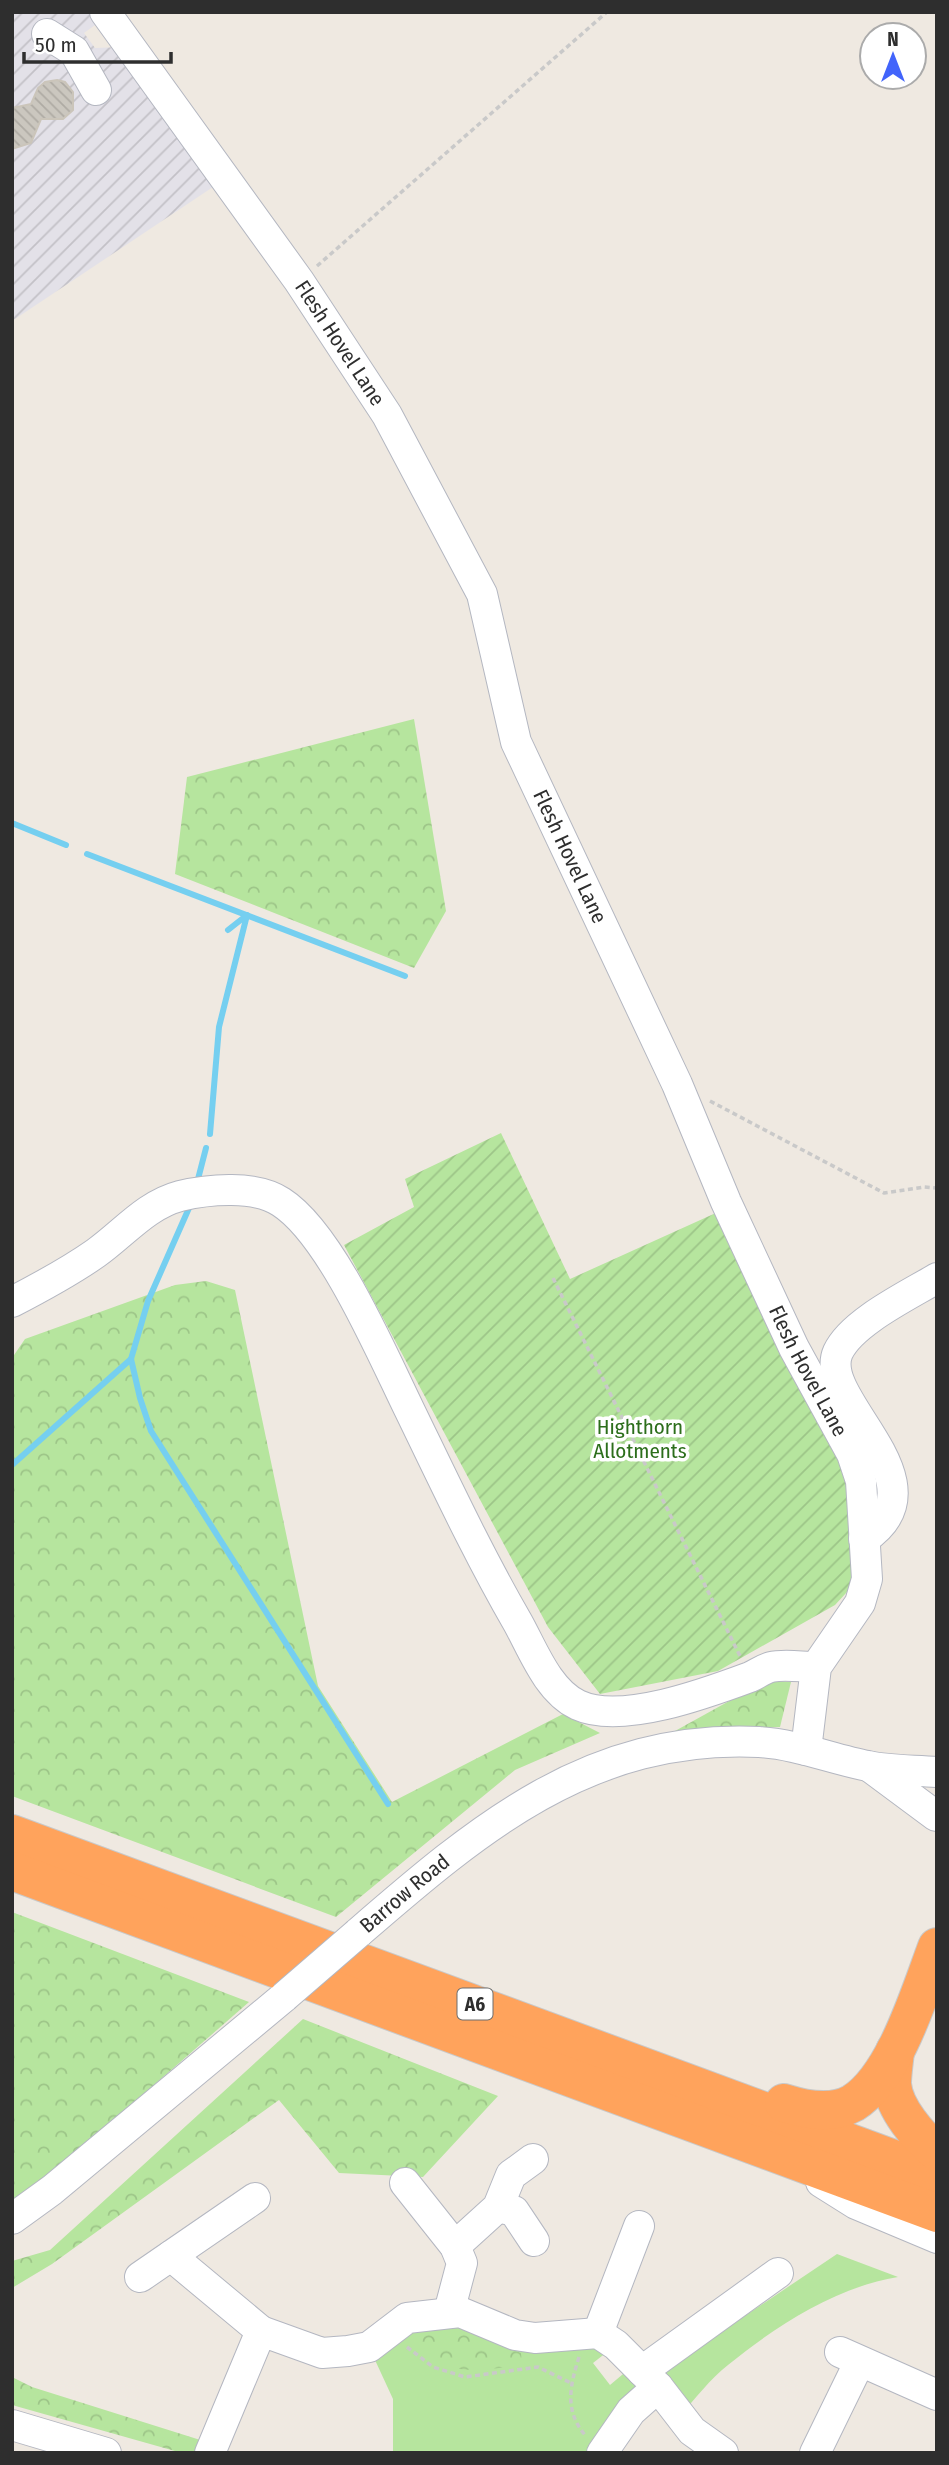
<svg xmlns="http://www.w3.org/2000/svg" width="949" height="2465" viewBox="0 0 949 2465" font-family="'Fira Sans Condensed',sans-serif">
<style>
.industrial{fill:url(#industrial-furrows)}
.grass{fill:#b6e59e}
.forest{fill:url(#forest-crowns)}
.garden{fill:url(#garden-furrows)}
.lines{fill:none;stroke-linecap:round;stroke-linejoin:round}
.stream{stroke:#75cff0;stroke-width:6}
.building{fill:url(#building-back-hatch);stroke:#cbc5ba;stroke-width:2}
.minor-casing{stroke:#b4b7c1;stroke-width:32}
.highway-casing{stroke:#c9c9c9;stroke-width:40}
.path{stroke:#c9c9c9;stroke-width:3.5;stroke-dasharray:5 3.5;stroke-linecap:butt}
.minor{stroke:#fff;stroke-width:30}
.highway{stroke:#ffa35c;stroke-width:38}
.minor-bridge-casing{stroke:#b4b7c1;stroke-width:32;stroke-linecap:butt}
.minor-bridge{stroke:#fff;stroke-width:30}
.labels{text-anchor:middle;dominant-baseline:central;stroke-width:7;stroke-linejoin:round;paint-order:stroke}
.shield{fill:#fff;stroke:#6d6d6d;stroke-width:2}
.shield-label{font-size:19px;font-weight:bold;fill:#2e2e2e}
.street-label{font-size:21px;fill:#2e2e2e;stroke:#fff}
.park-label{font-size:21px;fill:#2c6e1b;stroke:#fff}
</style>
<defs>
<pattern id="industrial-furrows" width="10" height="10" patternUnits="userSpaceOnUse" patternTransform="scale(1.75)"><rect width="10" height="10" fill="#e3e1e8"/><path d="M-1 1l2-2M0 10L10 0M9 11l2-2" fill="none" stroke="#c3c1c7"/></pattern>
<pattern id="forest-crowns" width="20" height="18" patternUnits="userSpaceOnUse" patternTransform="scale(1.75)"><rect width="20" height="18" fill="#b6e59e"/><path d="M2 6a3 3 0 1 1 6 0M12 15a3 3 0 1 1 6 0" fill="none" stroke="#9dc588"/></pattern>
<pattern id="garden-furrows" width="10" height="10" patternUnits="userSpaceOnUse" patternTransform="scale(1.75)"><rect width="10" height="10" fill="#b6e59e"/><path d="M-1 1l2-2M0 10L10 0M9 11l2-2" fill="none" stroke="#9dc588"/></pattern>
<pattern id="building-back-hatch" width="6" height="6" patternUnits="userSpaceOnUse" patternTransform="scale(1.75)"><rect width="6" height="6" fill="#cbc7bf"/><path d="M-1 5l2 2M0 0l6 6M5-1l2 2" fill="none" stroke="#afaba4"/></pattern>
</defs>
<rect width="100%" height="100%" fill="#efe9e1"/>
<polygon class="industrial" points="12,12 97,12 102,20 84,33 95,48 121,47 219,183 12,321"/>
<path class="grass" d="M837 2254 898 2277C836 2287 776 2326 728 2365 710 2379 695 2399 680 2416L658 2387 602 2453H393V2399L369 2347 407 2318 616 2345 593 2363 610 2385 635 2364 651 2379Z"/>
<g class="forest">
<polygon points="414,719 446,911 414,968 175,874 187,777"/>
<polygon points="206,1281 235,1290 318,1686 392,1802 563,1714 600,1733 515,1770 336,1917 12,1796 12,1358 25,1339 175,1285"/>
<polygon points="767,1680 791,1682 780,1727 675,1731"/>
<polygon points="12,1912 249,2002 44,2181 12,2202"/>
<polygon points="303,2019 498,2096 423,2177 339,2173 279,2100 52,2264 12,2288 12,2261 50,2250"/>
<path d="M426 2330 467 2334 521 2353 522 2364C484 2372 430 2378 412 2337Z"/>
<polygon points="12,2377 32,2387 213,2444 212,2453 182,2453 12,2405"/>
</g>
<polygon class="garden" points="501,1133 570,1279 718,1212 850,1481 859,1579 835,1605 718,1671 600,1694 548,1627 344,1245 414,1207 405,1179"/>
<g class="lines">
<g class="stream">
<polyline points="12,823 66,845"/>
<polyline points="87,854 405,976"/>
<polyline points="210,1134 219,1027 247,915 228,930"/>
<polyline points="197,1183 206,1148"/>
<polyline points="189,1208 148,1301 131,1359 140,1398 151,1431 388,1804"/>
<polyline points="12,1465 131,1359"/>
</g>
</g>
<polygon class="building" points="57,80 65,82 73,92 73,110 63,119 41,119 31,143 12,149 12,108 31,104 38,88 45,82"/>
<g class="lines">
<g class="minor-casing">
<g id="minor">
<path id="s1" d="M105 12 299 281 387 415 482 594 516 742 677 1084 726 1202 794 1348 852 1454 861 1481 867 1579 860 1603 816 1667 806 1750"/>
<polyline points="47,34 74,51 96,90"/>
<path d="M12 1302C41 1287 69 1272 96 1253 124 1233 146 1205 180 1196 209 1189 255 1185 281 1202 331 1234 382 1354 409 1409 444 1481 478 1554 518 1623 533 1650 548 1691 578 1705 621 1725 707 1693 750 1677 757 1674 763 1669 771 1667 784 1664 802 1667 816 1667"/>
<path d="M864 1539C949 1482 816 1400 838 1352 852 1322 909 1295 937 1278"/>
<polyline points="870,1767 936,1816"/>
<path id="s2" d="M358 1933C478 1829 589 1734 759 1742 796 1744 832 1759 868 1766 890 1771 914 1770 937 1772"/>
<polyline points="821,2182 856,2204 937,2238"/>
<polyline points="405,2183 455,2246 462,2263 449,2312"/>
<polyline points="498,2207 514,2211 534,2241"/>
<polyline points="12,2219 52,2190 284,1997"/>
<polyline points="455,2246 498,2207 511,2175 533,2159"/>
<polyline points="171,2256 261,2331"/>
<polyline points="140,2277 255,2198"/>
<polyline points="598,2333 639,2226"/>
<polyline points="840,2352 937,2395"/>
<polyline points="642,2371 778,2273"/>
<polyline points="12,2425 106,2453"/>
<polyline points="210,2453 261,2331 322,2353 348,2351 369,2347 407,2318 460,2312 515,2335 535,2338 598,2333 616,2345 658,2387"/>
<polyline points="602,2453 631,2411 658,2387 692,2431 723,2453"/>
<polyline points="815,2453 859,2363"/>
</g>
</g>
<g class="highway-casing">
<g id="highway">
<polyline points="12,1834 937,2175"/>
<polyline points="12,1871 937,2213"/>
<path d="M895 2051C894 2062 892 2074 892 2084 894 2109 919 2137 937 2152"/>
<path d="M784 2103C806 2110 832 2115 853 2103 895 2077 920 1992 937 1947"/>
</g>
</g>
<g class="path">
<polyline points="317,266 607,12"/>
<polyline points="710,1101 884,1193 924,1187 937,1188"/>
<polyline points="553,1278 740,1656"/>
<polyline points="407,2347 433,2367 465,2377 538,2367 571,2383"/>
<path d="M579 2357C570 2386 564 2410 585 2435"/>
</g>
<use href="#minor" class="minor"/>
<use href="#highway" class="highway"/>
<g class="minor-bridge-casing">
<polyline id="minor-bridge" points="284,1997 358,1933"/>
</g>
<use href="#minor-bridge" class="minor-bridge"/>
</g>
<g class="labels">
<rect class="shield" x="457.5" y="1988.5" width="35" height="31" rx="5"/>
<g class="shield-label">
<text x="475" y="2004">A6</text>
</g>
<g class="street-label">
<text stroke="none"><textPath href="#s1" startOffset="406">Flesh Hovel Lane</textPath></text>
<text stroke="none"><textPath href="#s1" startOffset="973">Flesh Hovel Lane</textPath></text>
<text stroke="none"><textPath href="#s1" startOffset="1540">Flesh Hovel Lane</textPath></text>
<text stroke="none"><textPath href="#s2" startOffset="61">Barrow Road</textPath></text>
</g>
<g class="park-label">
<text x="640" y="1427">Highthorn<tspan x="640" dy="24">Allotments</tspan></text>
</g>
</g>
<rect width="949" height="2465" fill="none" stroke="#2e2e2e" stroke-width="28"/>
<g transform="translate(893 56)"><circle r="33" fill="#ffffff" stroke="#ababab" stroke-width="2"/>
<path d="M0-5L12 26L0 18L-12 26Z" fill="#4264fb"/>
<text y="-10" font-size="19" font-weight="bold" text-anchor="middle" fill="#2e2e2e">N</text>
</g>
<path d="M24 52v10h147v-10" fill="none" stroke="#2e2e2e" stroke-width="3.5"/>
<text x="35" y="52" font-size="21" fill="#2e2e2e" stroke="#ffffff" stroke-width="5" paint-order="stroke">50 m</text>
</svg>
